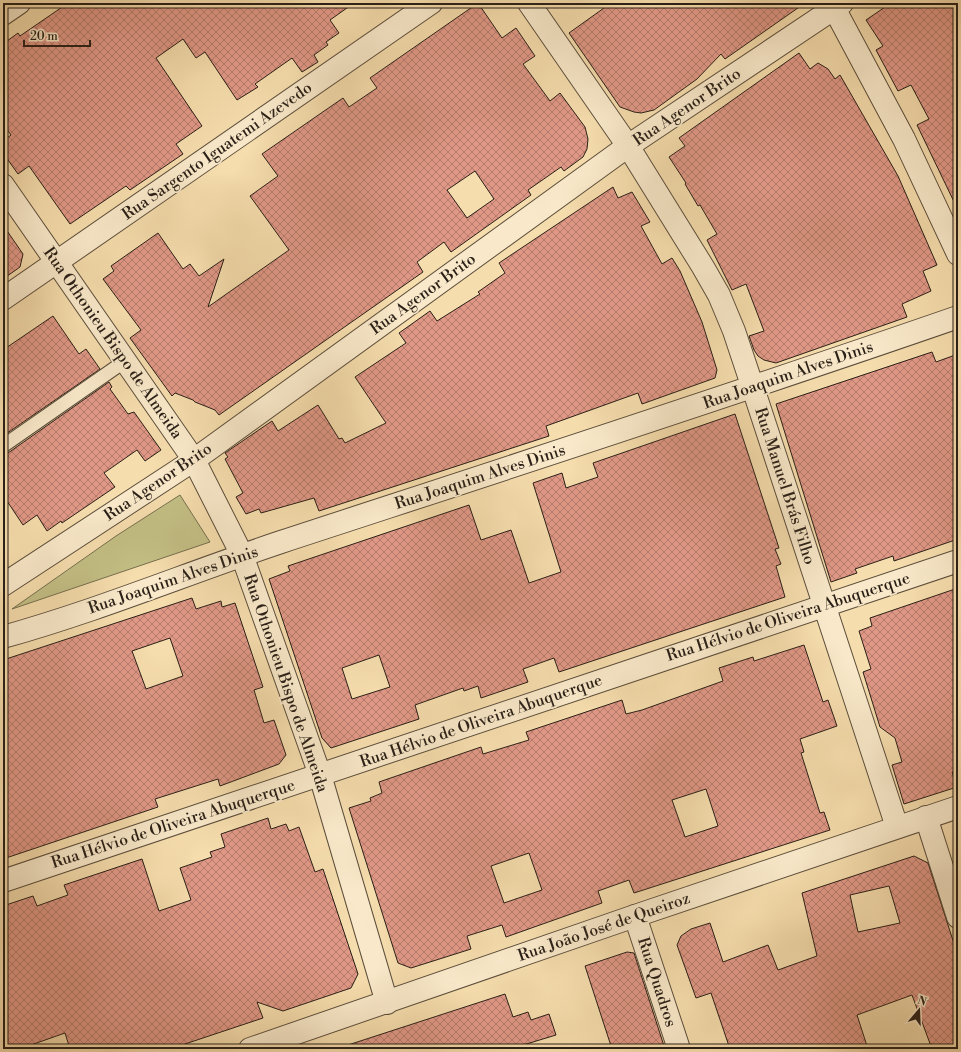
<svg xmlns="http://www.w3.org/2000/svg" width="961" height="1052" viewBox="0 0 961 1052" font-family="'Libre Bodoni',serif">
<style>
.park{fill:#c3bf85;stroke:#766f4e}
.building{fill:url(#building-cross-hatch);stroke:#291f17;fill-rule:evenodd}
.lines{fill:none;stroke-linecap:round;stroke-linejoin:round}
.service-casing{stroke:#5c4e3c;stroke-width:15}
.minor-casing{stroke:#5c4e3c;stroke-width:24}
.tertiary-casing{stroke:#5c4e3c;stroke-width:24}
.service{stroke:#f9e9ca;stroke-width:13}
.minor{stroke:#f9e9ca;stroke-width:22}
.tertiary{stroke:#f9e9ca;stroke-width:22}
.labels{text-anchor:middle;dominant-baseline:central;stroke-width:3.5;stroke-linejoin:round;paint-order:stroke}
.street-label{font-size:16px;fill:#291f17;stroke:#f9e9ca}
</style>
<defs>
<pattern id="building-cross-hatch" width="8" height="8" patternUnits="userSpaceOnUse"><rect width="8" height="8" fill="#e09886"/><path d="M0 0l8 8M0 8l8-8" fill="none" stroke="#b67b6d"/></pattern>
</defs>
<rect width="100%" height="100%" fill="#f6ddad"/>
<filter id="stains"><feTurbulence type="fractalNoise" baseFrequency=".005" numOctaves="4"/><feColorMatrix values="0 0 0 0 .2 0 0 0 0 .09 0 0 0 0 .02 0 0 0 .5 -.17"/></filter>
<radialGradient id="worn" r=".72"><stop offset=".6" stop-color="#630" stop-opacity="0"/><stop offset="1" stop-color="#630" stop-opacity=".3"/></radialGradient>
<polygon class="park" points="180,495 210,542 12,609 116,536"/>
<g class="building">
<polygon points="68,3 354,3 330,20 339,33 326,42 328,45 314,55 318,62 302,72 292,58 255,84 258,87 237,100 205,52 196,58 183,39 156,58 202,126 176,144 183,154 130,190 126,186 70,224 29,166 18,174 3,153 3,141 11,135 3,124 3,44 18,33 20,36"/>
<path d="M478 3 502 38 516 28 535 56 523 64 550 101 560 93 585 127 588 139 587 149 583 157 564 171 561 167 528 190 531 195 451 252 444 242 417 262 423 272 219 415 215 410 195 402 193 400 175 393 172 396 130 338 141 330 103 279 114 271 111 266 158 233 183 269 190 264 199 276 224 259 208 307 289 250 250 196 278 176 262 154 343 98 349 107 377 88 370 78ZM475 171 494 199 467 218 447 190Z"/>
<polygon points="611,3 805,3 725,59 721,54 697,79 654,110 641,113 634,112 620,107 569,33"/>
<polygon points="891,3 958,3 958,210 917,125 929,119 911,85 898,91 876,50 883,46 866,20"/>
<polygon points="799,53 810,69 818,63 828,69 835,79 840,75 898,176 937,265 923,271 931,291 902,304 907,317 776,363 764,360 758,356 754,350 749,336 764,331 746,284 732,290 707,240 717,234 700,205 698,206 685,184 686,183 669,157 685,146 679,138"/>
<polygon points="613,187 618,198 632,192 650,222 641,226 662,264 672,258 680,271 702,322 717,370 715,378 642,404 638,393 546,426 549,436 319,511 314,498 261,513 259,509 246,514 236,497 243,493 225,459 228,457 225,453 272,421 278,431 318,405 339,439 342,438 345,443 386,423 355,377 406,343 399,333 430,311 437,321 480,294 478,292 505,273 499,263"/>
<polygon points="3,225 23,254 20,267 3,279"/>
<polygon points="53,316 79,354 86,349 100,369 3,436 3,350"/>
<polygon points="932,352 936,362 958,354 958,539 894,561 893,556 855,569 857,573 831,582 776,404"/>
<polygon points="109,382 112,387 110,389 128,414 134,412 161,450 145,461 137,450 104,473 115,487 62,523 61,521 47,531 37,515 23,525 3,495 3,454 8,453"/>
<path d="M735 414 779 548 775 549 781 564 776 566 785 597 559 672 554 658 523 669 528 682 481 698 478 686 464 691 463 688 415 705 419 719 331 748 322 738 269 579 290 571 288 566 469 505 481 540 511 530 529 583 561 572 533 483 562 473 566 488 598 477 593 463ZM379 655 390 687 352 699 342 668Z"/>
<polygon points="958,588 958,771 952,772 957,787 904,804 892,765 902,762 895,738 880,727 863,672 871,669 859,631 872,626 870,618"/>
<path d="M192 598 196 609 221 601 222 607 235 603 263 687 254 690 264 723 274 720 286 755 279 764 220 786 218 779 155 799 158 807 3 859V660ZM170 638 183 676 146 689 132 651Z"/>
<path d="M804 645 823 702 828 700 837 726 800 739 804 752 801 753 820 813 824 812 830 830 634 893 629 880 598 891 602 903 506 937 502 925 467 936 471 949 411 968 398 963 349 808 371 801 370 798 382 793 379 782 481 747 483 754 529 740 526 732 622 700 626 714 642 710 723 681 719 668 753 657 754 661ZM706 789 718 826 685 837 672 800ZM529 853 542 890 504 903 491 866Z"/>
<polygon points="268,818 271,829 286,824 289,831 299,827 315,872 323,869 358,974 351,988 283,1011 257,1002 263,1018 170,1049 70,1049 65,1033 31,1045 32,1049 3,1049 3,906 33,896 37,906 68,895 64,885 142,859 159,911 191,900 180,868 212,857 210,852 225,847 221,834"/>
<path d="M914 856 928 863 958 956V1049H932L912 995 857 1015 868 1049H730L711 993 696 998 677 945 681 936 691 929 710 923 723 962 768 945 778 970 817 956 802 893ZM889 886 900 923 858 932 850 895Z"/>
<polygon points="627,952 634,953 665,1049 612,1049 585,966"/>
<polygon points="505,994 513,1017 528,1012 531,1020 549,1014 556,1035 510,1049 349,1049 348,1045"/>
</g>
<g class="lines">
<g class="service-casing">
<polyline id="service" points="3,446 125,361"/>
</g>
<g class="minor-casing">
<g id="minor">
<polyline points="529,3 628,146 703,267 719,295 734,331 753,388 897,827"/>
<polyline points="834,8 904,139 958,254"/>
<polyline points="3,14 19,3"/>
<polyline points="3,185 194,460 242,555 320,775 387,1003"/>
<polyline points="3,299 431,3"/>
<polyline points="3,585 194,460 628,146 842,3"/>
<path d="M3 637C97 611 188 573 281 542 507 468 733 395 958 317"/>
<polyline points="926,817 958,917"/>
<polyline points="3,881 958,561"/>
<polyline points="635,916 679,1049"/>
</g>
</g>
<g class="tertiary-casing">
<polyline id="tertiary" points="250,1049 635,916 958,807"/>
</g>
<use href="#service" class="service"/>
<use href="#minor" class="minor"/>
<use href="#tertiary" class="tertiary"/>
</g>
<g class="labels">
<g class="street-label">
<text transform="translate(687 107) rotate(-34)">Rua Agenor Brito</text>
<text transform="translate(217 151) rotate(-35)">Rua Sargento Iguatemi Azevedo</text>
<text transform="translate(423 294) rotate(-36)">Rua Agenor Brito</text>
<text transform="translate(113 343) rotate(55)">Rua Othonieu Bispo de Almeida</text>
<text transform="translate(788 375) rotate(-19)">Rua Joaquim Alves Dinis</text>
<text transform="translate(480 477) rotate(-18)">Rua Joaquim Alves Dinis</text>
<text transform="translate(158 482) rotate(-34)">Rua Agenor Brito</text>
<text transform="translate(785 486) rotate(72)">Rua Manuel Brás Filho</text>
<text transform="translate(173 580) rotate(-19)">Rua Joaquim Alves Dinis</text>
<text transform="translate(788 617) rotate(-18)">Rua Hélvio de Oliveira Abuquerque</text>
<text transform="translate(286 683) rotate(71)">Rua Othonieu Bispo de Almeida</text>
<text transform="translate(481 721) rotate(-19)">Rua Hélvio de Oliveira Abuquerque</text>
<text transform="translate(173 824) rotate(-18)">Rua Hélvio de Oliveira Abuquerque</text>
<text transform="translate(604 927) rotate(-19)">Rua João José de Queiroz</text>
<text transform="translate(657 982) rotate(72)">Rua Quadros</text>
</g>
</g>
<rect width="961" height="1052" fill="none" stroke="#f6ddad" stroke-width="16"/>
<rect x="4" y="4" width="953" height="1044" fill="none" stroke="#291f17" stroke-width="2"/>
<rect x="8" y="8" width="945" height="1036" fill="none" stroke="#291f17"/>
<g transform="translate(919 1010) rotate(19)" stroke="#f9e9ca" stroke-width="3" paint-order="stroke">
<path d="M0-3L7 15L0 10L-7 15Z" fill="#291f17"/>
<text y="-6" font-size="11" font-weight="bold" text-anchor="middle" fill="#291f17">N</text>
</g>
<path d="M24 40v6h66v-6" fill="none" stroke="#291f17" stroke-width="2"/>
<text x="30" y="40" font-size="12" fill="#291f17" stroke="#f9e9ca" stroke-width="3" paint-order="stroke">20 m</text>
<rect width="100%" height="100%" filter="url(#stains)"/>
<rect width="100%" height="100%" fill="url(#worn)"/>
</svg>
